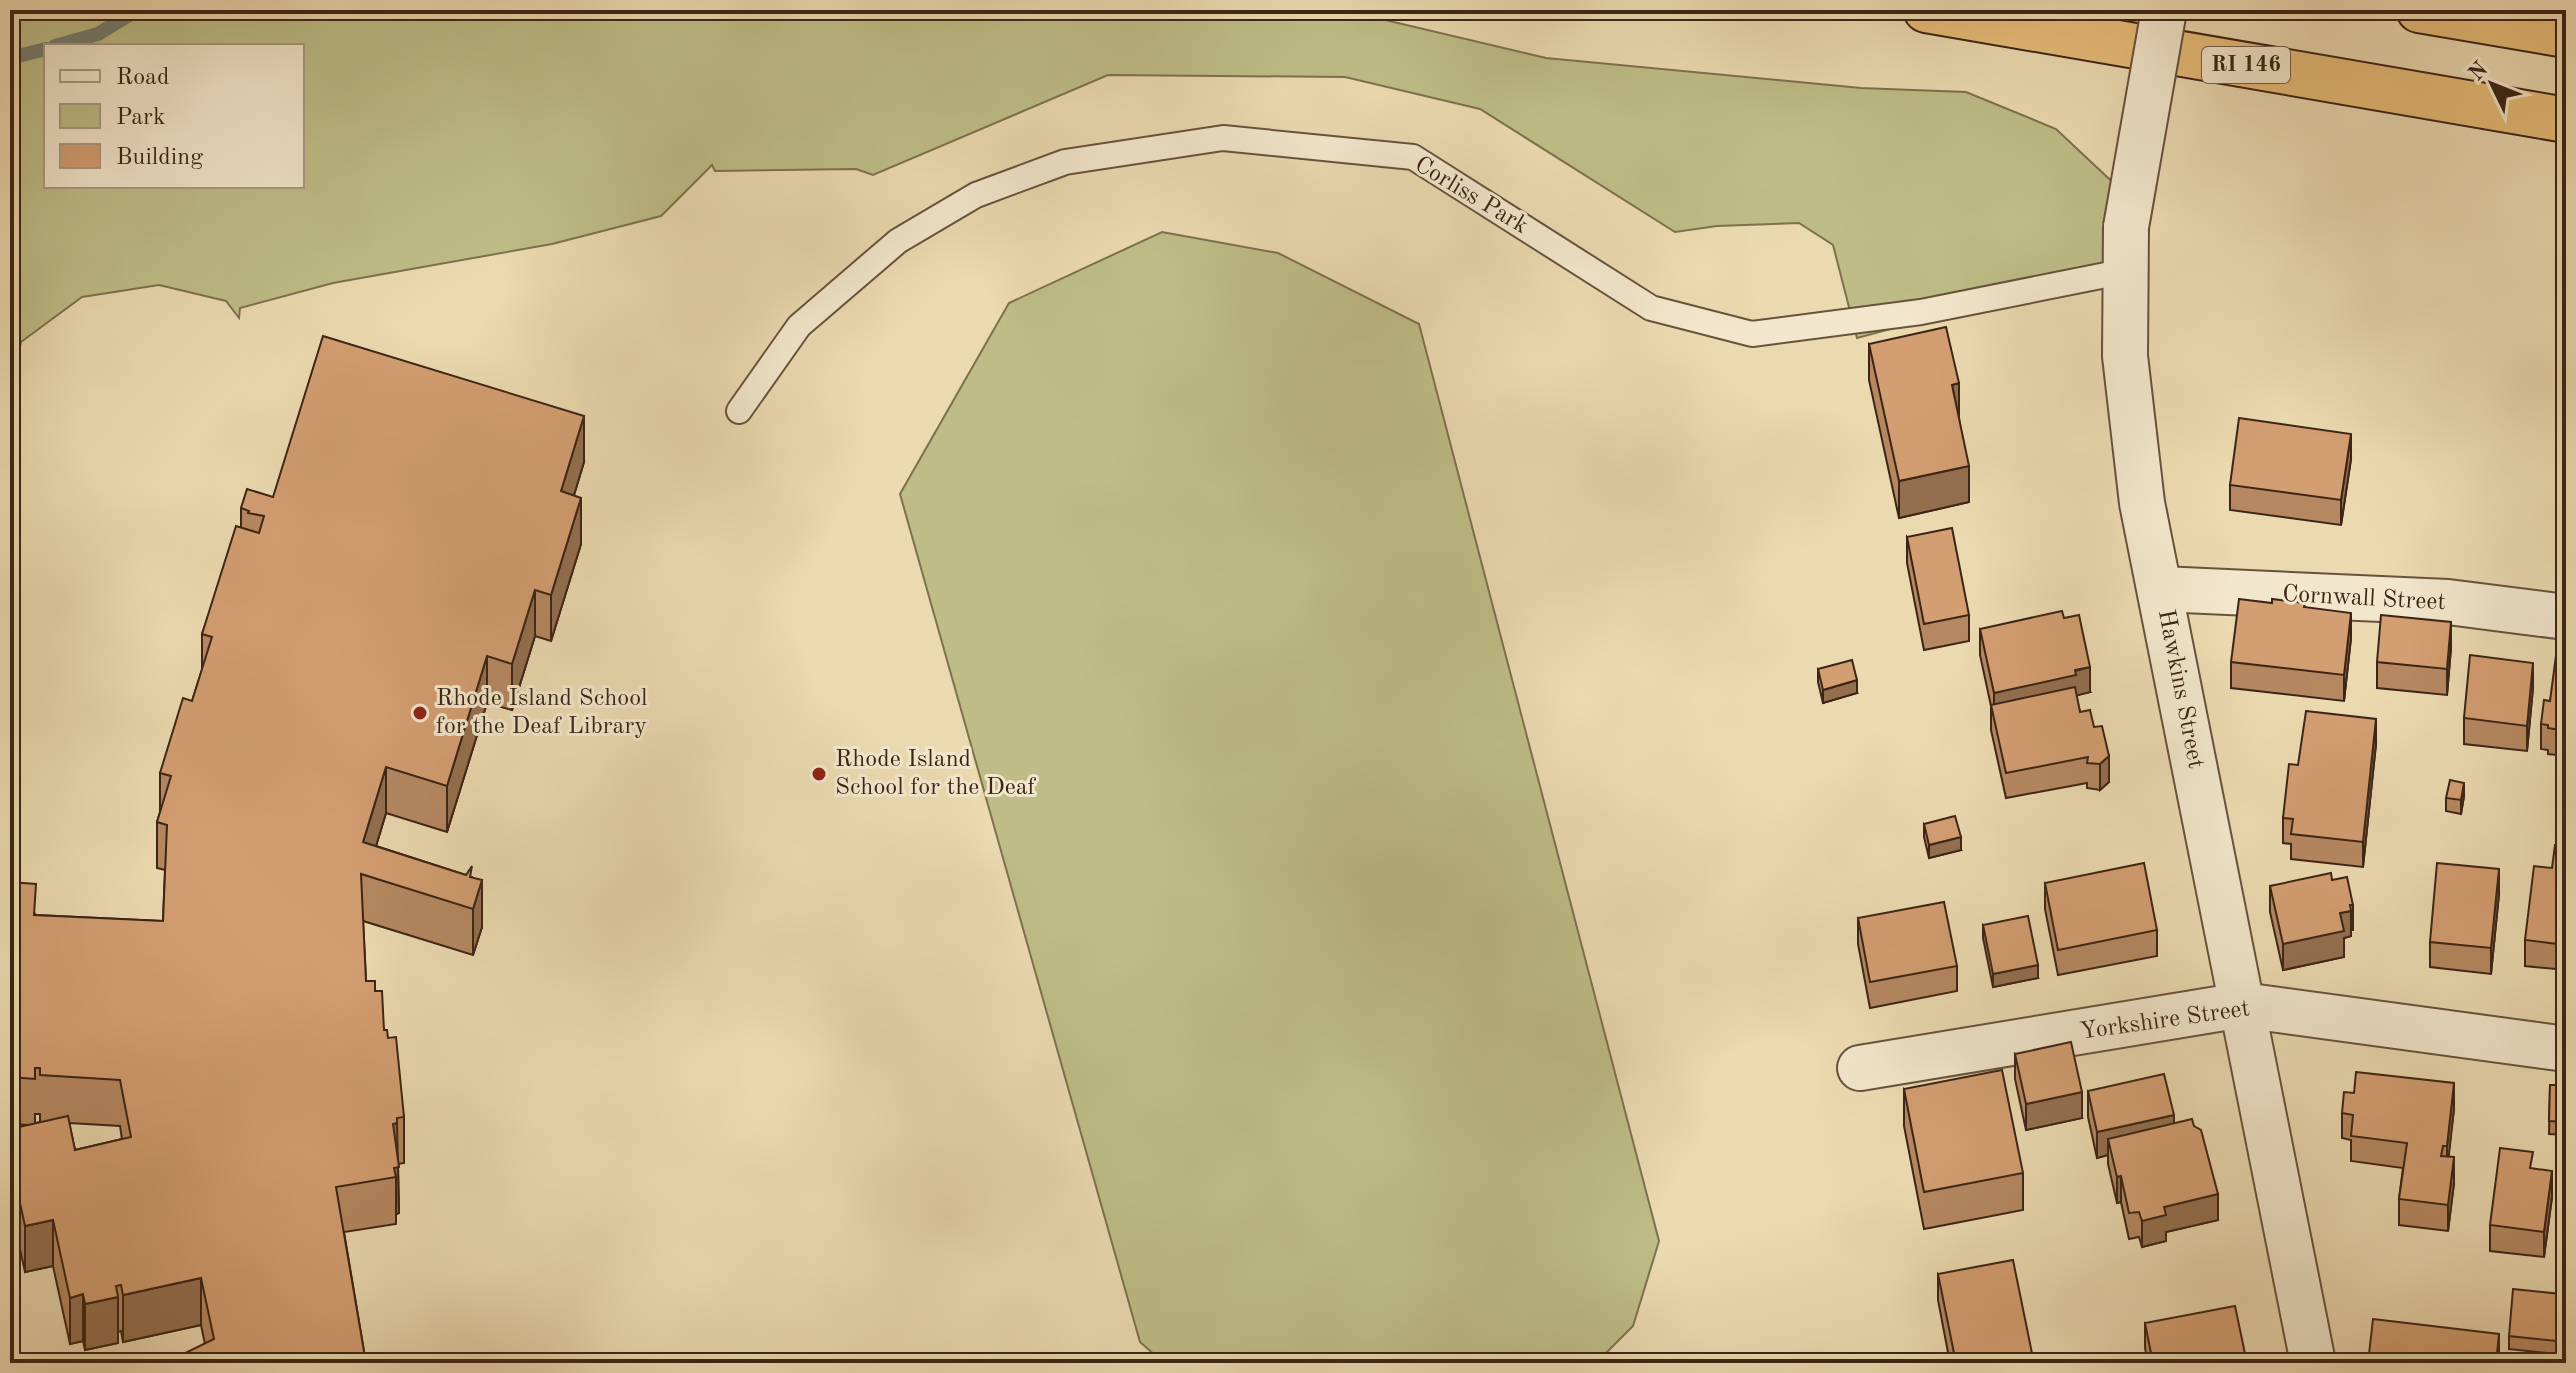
<svg xmlns="http://www.w3.org/2000/svg" width="2576" height="1373" viewBox="0 0 2576 1373" font-family="'Old Standard TT',serif">
<style>
.green{fill:#bebd87;stroke:#7d714e;stroke-width:2;fill-rule:evenodd}
.lines{fill:none;stroke-linecap:round;stroke-linejoin:round}
.stream{stroke:#737e72;stroke-width:14}
.service-casing{stroke:#68523c;stroke-width:28}
.minor-casing{stroke:#68523c;stroke-width:48}
.tertiary-casing{stroke:#68523c;stroke-width:48}
.motorway-casing{stroke:#3c2516;stroke-width:48}
.service{stroke:#f2e6cc;stroke-width:24}
.minor{stroke:#f2e6cc;stroke-width:44}
.tertiary{stroke:#f2e6cc;stroke-width:44}
.motorway{stroke:#e6bc78;stroke-width:44}
.tertiary-bridge-casing{stroke:#68523c;stroke-width:48;stroke-linecap:butt}
.tertiary-bridge{stroke:#f2e6cc;stroke-width:44}
.wall{fill:#b58861;stroke:#3c2516;stroke-width:2;fill-rule:evenodd}
.shaded-wall{fill:#946f4f;stroke:#3c2516;stroke-width:2}
.building{fill:#d39e71;stroke:#3c2516;stroke-width:2}
.poi-dot{fill:#8f2418;stroke:#f2e6cc;stroke-width:3}
.labels{text-anchor:middle;dominant-baseline:central;stroke-width:6;stroke-linejoin:round;paint-order:stroke}
.shield{fill:#f2e6cc;stroke:#735f4d;stroke-width:2}
.shield-label{font-size:22px;font-weight:bold;fill:#3c2516}
.street-label{font-size:24px;fill:#3c2516;stroke:#f2e6cc}
.poi-label{font-size:24px;fill:#3c2516;stroke:#f2e6cc;text-anchor:start}
</style>
<rect width="100%" height="100%" fill="#ebd9b0"/>
<filter id="stains"><feTurbulence type="fractalNoise" baseFrequency=".0025" numOctaves="4"/><feColorMatrix values="0 0 0 0 .2 0 0 0 0 .09 0 0 0 0 .02 0 0 0 .5 -.17"/></filter>
<radialGradient id="worn" r=".72"><stop offset=".6" stop-color="#630" stop-opacity="0"/><stop offset="1" stop-color="#630" stop-opacity=".3"/></radialGradient>
<g class="green">
<path d="M12 10H1343L1546 58 1861 88 1966 92 2056 129 2122 191 2112 269 1857 338 1833 245 1799 223 1717 226 1675 232 1480 109 1345 77 1108 75 873 175 856 169 715 171 712 165 661 216 552 244 333 283 240 308 239 318 226 301 159 285 82 297 21 342 10 385V12ZM46 46H302V186H46Z"/>
<polygon points="1162,232 1278,253 1419,324 1659,1241 1633,1326 1596,1363 1164,1363 1140,1342 900,494 1009,303"/>
</g>
<g class="lines">
<g class="stream">
<polyline points="55,46 98,34 137,10"/>
<polyline points="10,58 46,49"/>
</g>
<g class="service-casing">
<polyline id="service" points="739,411 799,326 898,241 976,195 1065,162 1223,138 1413,157 1651,308 1752,334 1921,312 2126,271"/>
</g>
<g class="minor-casing">
<g id="minor">
<polyline points="2161,589 2448,602 2566,617"/>
<polyline points="1860,1068 2242,1005 2566,1049"/>
</g>
</g>
<g class="tertiary-casing">
<polyline id="tertiary" points="2126,227 2125,356 2142,503 2313,1363"/>
</g>
<g class="motorway-casing">
<g id="motorway">
<polyline points="1926,10 2566,120"/>
<polyline points="2419,10 2566,35"/>
</g>
</g>
<use href="#service" class="service"/>
<use href="#minor" class="minor"/>
<use href="#tertiary" class="tertiary"/>
<use href="#motorway" class="motorway"/>
<g class="tertiary-bridge-casing">
<polyline id="tertiary-bridge" points="2126,227 2164,10"/>
</g>
<use href="#tertiary-bridge" class="tertiary-bridge"/>
</g>
<g class="wall">
<polygon points="1869,344 1959,418 1969,502 1899,518 1869,380"/>
<polygon points="2351,459 2341,525 2230,510 2230,485"/>
<path d="M584 462 574 495 581 544 551 641 535 636 512 710 487 703 447 832 386 813 376 846 472 877 482 927 473 955 363 921 366 981 375 991 384 1030 388 1038 404 1117V1163L398 1164 399 1213 396 1214V1224L344 1232 366 1363 205 1344 201 1325 123 1342 121 1331 118 1332V1343L85 1350 83 1341 70 1344 53 1266 25 1272 10 1203V1129L28 1125 10 1124V882L36 915 163 921 165 870 157 868V822L160 812V773L192 701 202 670V634L241 528V508L273 497ZM35 1114H40V1122L35 1123ZM69 1123 120 1126 122 1139 75 1150Z"/>
<polygon points="1907,537 1969,615 1969,641 1924,650 1907,563"/>
<polygon points="2305,607 2351,638 2344,701 2231,688 2231,662"/>
<polygon points="1980,629 2090,692 2076,695 2080,712 2109,782 2100,790 2087,788 2087,783 2006,798 1991,730 1991,706 1980,655"/>
<polygon points="2566,634 2566,756 2548,754 2548,750 2541,749 2541,724 2550,701"/>
<polygon points="2451,648 2447,695 2377,688 2377,662"/>
<polygon points="1818,669 1857,693 1823,703 1818,682"/>
<polygon points="2533,688 2527,751 2464,744 2464,718"/>
<polygon points="2376,744 2363,867 2291,859 2291,844 2283,843 2283,818 2298,765"/>
<polygon points="2464,796 2461,814 2446,811 2446,798"/>
<polygon points="1924,824 1961,850 1929,858 1924,837"/>
<polygon points="2566,846 2566,970 2525,966 2525,940 2552,868"/>
<polygon points="2332,880 2353,905 2353,930 2351,930 2351,936 2344,938 2344,957 2283,970 2270,912 2270,886"/>
<polygon points="2045,883 2157,930 2157,956 2058,975 2045,909"/>
<polygon points="2499,894 2491,974 2430,967 2430,942"/>
<polygon points="1858,918 1957,966 1957,991 1870,1008 1858,944"/>
<polygon points="1983,925 2038,978 1993,987 1983,938"/>
<polygon points="2015,1054 2082,1118 2026,1130 2015,1079"/>
<polygon points="2550,1085 2566,1085 2566,1135 2549,1134"/>
<polygon points="1904,1089 2023,1173 2023,1210 1924,1229 1904,1126"/>
<polygon points="2088,1091 2174,1124 2218,1220 2166,1232 2166,1241 2142,1247 2139,1237 2129,1239 2121,1202 2117,1203 2108,1164 2108,1155 2097,1158 2088,1117"/>
<polygon points="2454,1109 2448,1157 2454,1183 2448,1231 2399,1225 2399,1199 2403,1168 2351,1161 2351,1140 2342,1138 2342,1113"/>
<polygon points="2533,1169 2552,1197 2544,1257 2490,1251 2490,1225"/>
<polygon points="1938,1274 2034,1363 1950,1363 1938,1300"/>
<polygon points="2561,1307 2556,1354 2509,1349 2509,1336"/>
<polygon points="2145,1323 2247,1363 2148,1363 2145,1348"/>
</g>
<g class="shaded-wall">
<polygon points="1959,383 1959,420 1952,385"/>
<polygon points="584,416 584,462 561,538 561,491"/>
<polygon points="2351,434 2351,459 2341,525 2341,500"/>
<polygon points="1969,466 1969,502 1899,518 1899,481"/>
<polygon points="581,498 581,544 551,641 551,595"/>
<polygon points="535,590 535,636 512,710 512,664"/>
<polygon points="2351,613 2351,638 2344,701 2344,675"/>
<polygon points="2451,622 2451,648 2447,695 2447,669"/>
<polygon points="487,656 487,703 447,832 447,786"/>
<polygon points="2533,663 2533,688 2527,751 2527,726"/>
<polygon points="2090,667 2090,692 1994,718 1994,693"/>
<polygon points="1857,680 1857,693 1823,703 1823,690"/>
<polygon points="2376,719 2376,744 2363,867 2363,842"/>
<polygon points="2109,756 2109,782 2100,790 2100,764"/>
<polygon points="386,767 386,813 367,876 363,842"/>
<polygon points="2464,783 2464,796 2461,814 2461,800"/>
<polygon points="1961,837 1961,850 1929,858 1929,845"/>
<polygon points="2499,869 2499,894 2491,974 2491,948"/>
<polygon points="482,880 482,927 473,955 473,909"/>
<polygon points="2351,911 2351,936 2344,938 2344,957 2283,970 2283,944 2340,913"/>
<polygon points="2038,965 2038,978 1993,987 1993,974"/>
<polygon points="2454,1083 2454,1109 2447,1172 2447,1146"/>
<polygon points="2082,1092 2082,1118 2026,1130 2026,1104"/>
<polygon points="2174,1115 2174,1140 2108,1139 2108,1155 2097,1158 2097,1132"/>
<polygon points="397,1123 399,1213 396,1214 396,1177 394,1170 393,1124"/>
<polygon points="2454,1157 2454,1183 2448,1231 2448,1205"/>
<polygon points="2552,1171 2552,1197 2544,1257 2544,1232"/>
<polygon points="2121,1176 2121,1202 2117,1203 2117,1177"/>
<polygon points="2218,1194 2218,1220 2166,1232 2166,1241 2142,1247 2142,1221 2164,1207"/>
<polygon points="53,1220 53,1266 25,1272 25,1226"/>
<polygon points="201,1278 201,1325 123,1342 123,1295"/>
<polygon points="83,1294 83,1341 70,1344 70,1298"/>
<polygon points="2561,1294 2561,1307 2556,1354 2556,1341"/>
<polygon points="118,1297 118,1343 85,1350 85,1304"/>
<polygon points="2499,1334 2499,1363 2496,1363"/>
</g>
<g class="building">
<polygon points="1946,327 1959,383 1952,385 1969,466 1899,481 1869,344"/>
<polygon points="323,336 584,416 561,491 581,498 551,595 535,590 512,664 487,656 447,786 386,767 363,842 466,875 472,866 470,877 482,880 473,909 361,874 366,981 375,981 375,991 382,991 384,1030 387,1030 388,1038 396,1037 404,1117 397,1118 397,1123 393,1124 399,1167 394,1168 396,1177 336,1187 366,1363 165,1363 214,1339 201,1278 123,1295 121,1285 116,1286 118,1297 85,1304 83,1294 70,1298 53,1220 25,1226 10,1157 10,1129 68,1116 75,1150 131,1137 120,1080 40,1075 40,1068 35,1068 35,1079 10,1077 10,882 36,884 34,915 163,921 167,825 157,822 171,776 160,773 183,698 192,701 212,637 202,634 236,526 259,533 264,516 248,513 249,511 241,508 247,489 273,497"/>
<polygon points="2239,418 2351,434 2341,500 2230,485"/>
<polygon points="1952,528 1969,615 1924,624 1907,537"/>
<polygon points="2239,599 2272,603 2272,599 2305,603 2304,607 2351,613 2344,675 2231,662"/>
<polygon points="2062,611 2064,618 2079,615 2090,667 2075,670 2076,675 1994,693 1980,629"/>
<polygon points="2381,615 2451,622 2447,669 2377,662"/>
<polygon points="2559,633 2566,634 2566,731 2548,728 2548,725 2541,724 2544,700 2550,701"/>
<polygon points="2470,655 2533,663 2527,726 2464,718"/>
<polygon points="1852,660 1857,680 1823,690 1818,669"/>
<polygon points="2075,687 2080,712 2090,710 2094,727 2102,726 2109,756 2100,764 2087,763 2088,757 2006,773 1991,705"/>
<polygon points="2306,711 2376,719 2363,842 2291,834 2293,819 2283,818 2289,764 2298,765"/>
<polygon points="2450,780 2464,783 2461,800 2446,798"/>
<polygon points="1955,816 1961,837 1929,845 1924,824"/>
<polygon points="2555,845 2566,846 2566,945 2525,940 2534,866 2552,868"/>
<polygon points="2144,863 2157,930 2058,950 2045,883"/>
<polygon points="2437,863 2499,869 2491,948 2430,942"/>
<polygon points="2331,873 2332,880 2347,877 2353,905 2350,905 2351,911 2340,913 2344,931 2283,944 2270,886"/>
<polygon points="1944,902 1957,966 1870,982 1858,918"/>
<polygon points="2028,916 2038,965 1993,974 1983,925"/>
<polygon points="2071,1042 2082,1092 2026,1104 2015,1054"/>
<polygon points="2002,1070 2023,1173 1924,1192 1904,1089"/>
<polygon points="2356,1072 2454,1083 2447,1146 2443,1146 2441,1156 2454,1157 2448,1205 2399,1199 2407,1143 2351,1136 2353,1115 2342,1113 2344,1092 2354,1093"/>
<polygon points="2164,1074 2174,1115 2097,1132 2088,1091"/>
<polygon points="2550,1085 2566,1085 2566,1122 2549,1121"/>
<polygon points="2192,1119 2194,1126 2201,1130 2218,1194 2164,1207 2166,1215 2142,1221 2139,1212 2129,1213 2121,1176 2117,1177 2108,1139"/>
<polygon points="2500,1148 2533,1152 2530,1168 2552,1171 2544,1232 2490,1225"/>
<polygon points="2013,1260 2034,1363 1956,1363 1938,1274"/>
<polygon points="2513,1289 2561,1294 2556,1341 2509,1336"/>
<polygon points="2235,1306 2247,1363 2153,1363 2145,1323"/>
<polygon points="2373,1319 2499,1334 2496,1363 2368,1363"/>
<polygon points="155,1358 157,1363 146,1363"/>
</g>
<g class="poi-dot">
<circle cx="420" cy="713" r="8"/>
<circle cx="819" cy="774" r="8"/>
</g>
<g class="labels">
<rect class="shield" x="2202" y="47" width="88" height="36" rx="6"/>
<g class="shield-label">
<text x="2246" y="65">RI 146</text>
</g>
<g class="street-label">
<text transform="translate(1471 196) rotate(31)">Corliss Park</text>
<text transform="translate(2364 599) rotate(3)">Cornwall Street</text>
<text transform="translate(2180 689) rotate(79)">Hawkins Street</text>
<text transform="translate(2165 1021) rotate(-8)">Yorkshire Street</text>
</g>
<g class="poi-label">
<text x="436" y="699">Rhode Island School<tspan x="436" dy="28">for the Deaf Library</tspan></text>
<text x="835" y="760">Rhode Island<tspan x="835" dy="28">School for the Deaf</tspan></text>
</g>
</g>
<rect width="2576" height="1373" fill="none" stroke="#ebd9b0" stroke-width="40"/>
<rect x="12" y="12" width="2552" height="1349" fill="none" stroke="#3c2516" stroke-width="4"/>
<rect x="20" y="20" width="2536" height="1333" fill="none" stroke="#3c2516" stroke-width="2"/>
<rect x="44" y="44" width="260" height="144" fill="#f2e6cc" stroke="#a99983" stroke-width="2"/>
<rect x="60" y="70" width="40" height="12" fill="#f2e6cc" stroke="#a99983" stroke-width="2"/>
<text x="116" y="84" font-size="24" fill="#3c2516">Road</text>
<rect x="60" y="104" width="40" height="24" fill="#bebd87" stroke="#a99983" stroke-width="2"/>
<text x="116" y="124" font-size="24" fill="#3c2516">Park</text>
<rect x="60" y="144" width="40" height="24" fill="#d39e71" stroke="#a99983" stroke-width="2"/>
<text x="116" y="164" font-size="24" fill="#3c2516">Building</text>
<g transform="translate(2492 84) rotate(313)" stroke="#f2e6cc" stroke-width="6" paint-order="stroke">
<path d="M0-6L14 30L0 20L-14 30Z" fill="#3c2516"/>
<text y="-12" font-size="22" font-weight="bold" text-anchor="middle" fill="#3c2516">N</text>
</g>
<rect width="100%" height="100%" filter="url(#stains)"/>
<rect width="100%" height="100%" fill="url(#worn)"/>
</svg>
